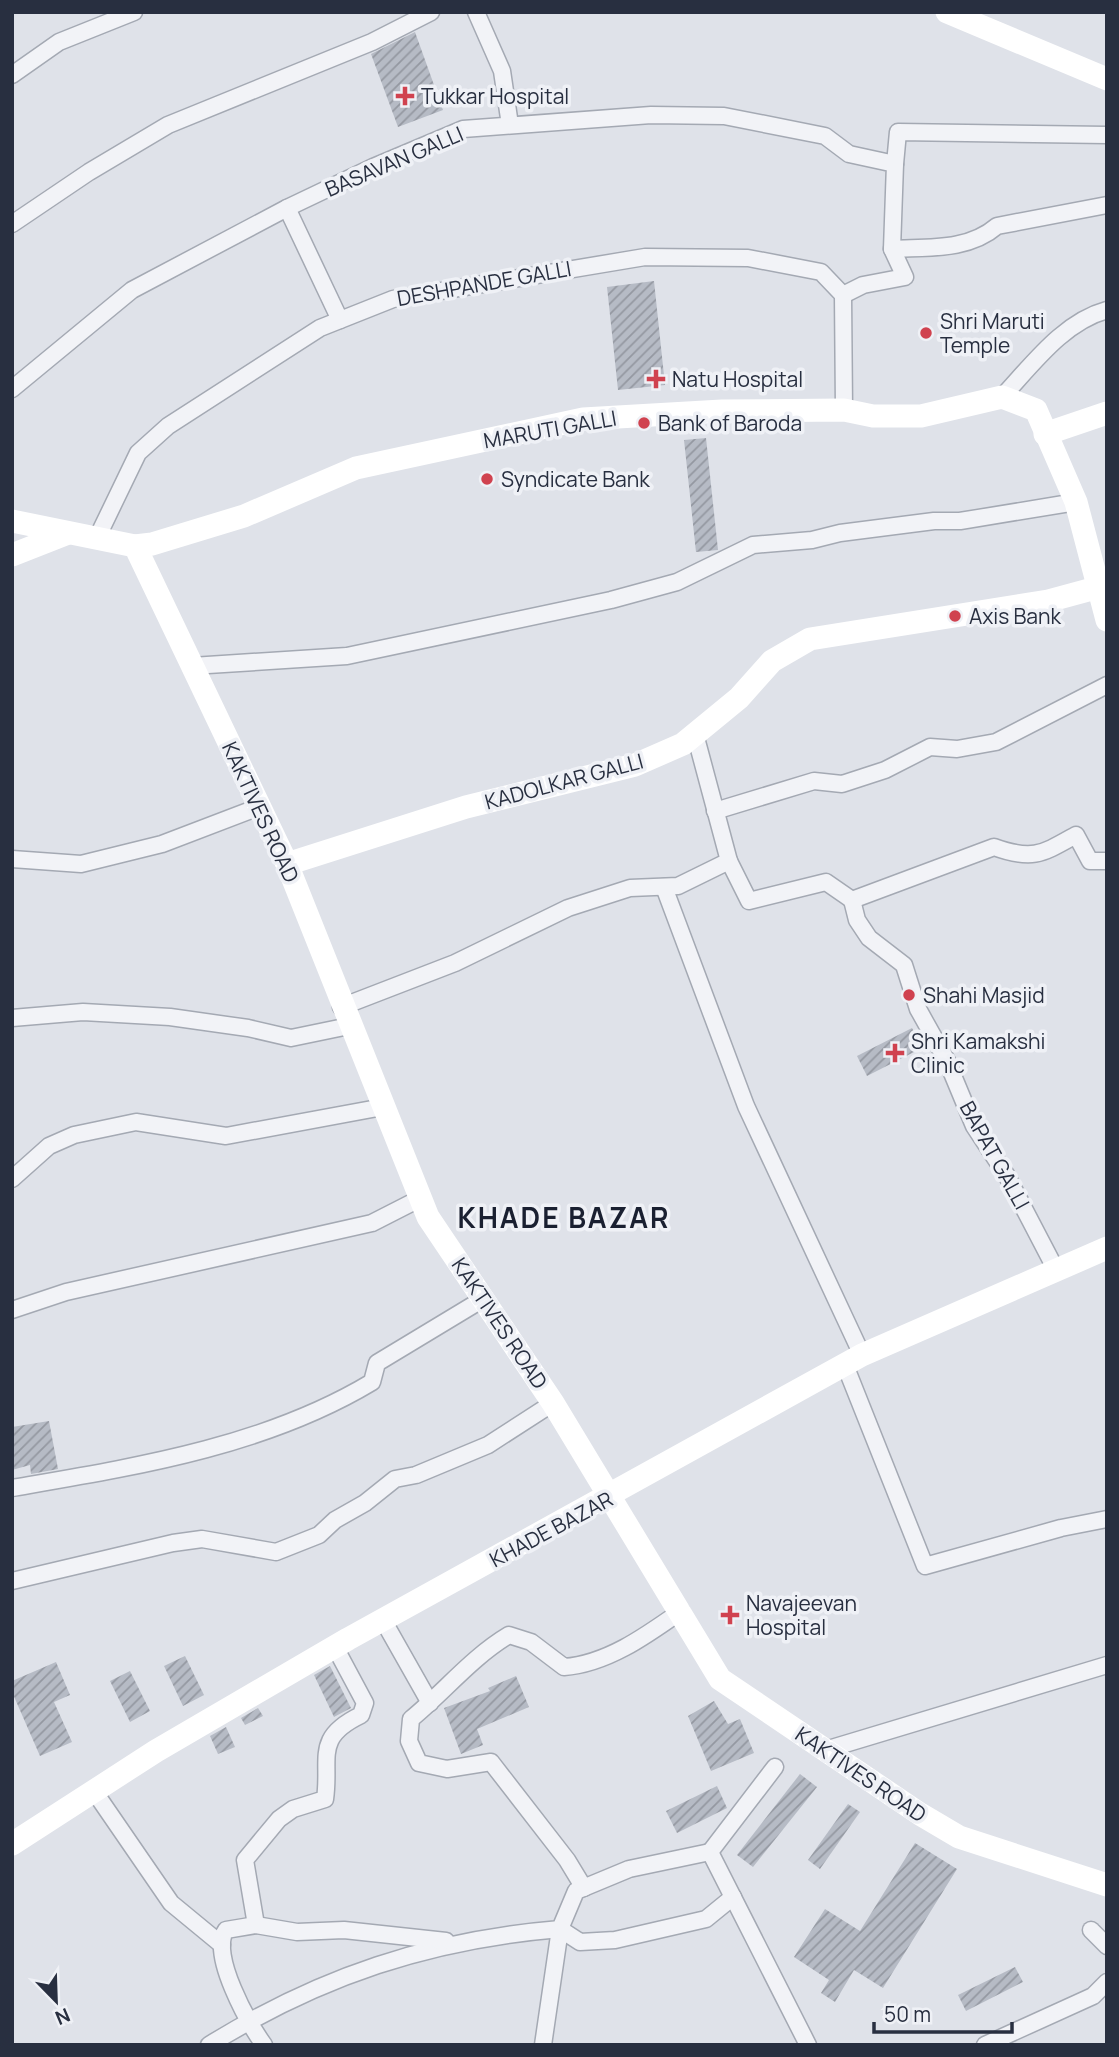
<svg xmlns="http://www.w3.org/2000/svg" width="1119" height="2057" viewBox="0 0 1119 2057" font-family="Manrope,sans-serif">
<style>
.building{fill:url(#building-hatch)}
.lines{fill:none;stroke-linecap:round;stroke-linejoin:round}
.street-casing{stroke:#a4a9b3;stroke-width:19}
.street{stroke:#f2f3f7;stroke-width:16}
.secondary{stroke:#fff;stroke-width:23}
.poi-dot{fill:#d0424f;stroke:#eff1f6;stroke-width:2.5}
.labels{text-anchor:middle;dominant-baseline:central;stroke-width:7;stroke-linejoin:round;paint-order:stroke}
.poi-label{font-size:21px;fill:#282f40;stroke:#eff1f6;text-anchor:start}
.street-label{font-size:21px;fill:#282f40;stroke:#eff1f6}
.district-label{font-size:28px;font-weight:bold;letter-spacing:2px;fill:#1a2031;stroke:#eff1f6}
</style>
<defs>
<pattern id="building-hatch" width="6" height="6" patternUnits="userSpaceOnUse" patternTransform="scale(1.75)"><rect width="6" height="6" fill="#b6bbc5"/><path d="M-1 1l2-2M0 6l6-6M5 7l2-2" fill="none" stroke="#9498a1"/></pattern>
</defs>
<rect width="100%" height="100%" fill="#dfe2e9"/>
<g class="building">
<polygon points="415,32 443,110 398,127 371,54"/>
<polygon points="654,281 665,385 618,390 607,287"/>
<polygon points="706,438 718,550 696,552 684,440"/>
<polygon points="912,1028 922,1048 867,1076 857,1056"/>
<polygon points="49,1421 58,1469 31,1474 30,1465 12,1470 12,1427"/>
<polygon points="185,1656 204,1695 183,1706 164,1666"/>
<polygon points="56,1662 70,1695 54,1702 72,1742 40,1756 12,1692 12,1681"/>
<polygon points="330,1666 351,1708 334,1717 314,1675"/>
<polygon points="130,1671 150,1711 130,1722 110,1681"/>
<polygon points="516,1676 529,1707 477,1729 483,1745 461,1754 444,1708 490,1691 488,1688"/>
<polygon points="714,1701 728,1724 740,1719 754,1753 711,1771 688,1716"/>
<polygon points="258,1708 263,1716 245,1725 241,1718"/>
<polygon points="226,1727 235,1747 218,1754 210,1736"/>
<polygon points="800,1774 817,1787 753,1867 737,1855"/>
<polygon points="717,1786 727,1808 677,1833 666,1811"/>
<polygon points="848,1804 860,1812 820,1869 808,1860"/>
<polygon points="915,1843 957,1869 883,1988 854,1970 835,2002 821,1993 829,1980 794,1957 825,1909 860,1931"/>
<polygon points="1015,1967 1023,1982 966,2011 958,1995"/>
</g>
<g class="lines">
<g class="street-casing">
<g id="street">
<polyline points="476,12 502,71 510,125"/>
<polyline points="12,75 59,42 134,12"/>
<polyline points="895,164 898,132 1107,135"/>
<polyline points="287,208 340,320"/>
<polyline points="12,224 89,172 168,125 372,42 431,12"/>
<path d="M892 249C928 247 968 251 997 226L1107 205"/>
<polyline points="12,389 132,290 287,208 373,167 463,129 651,115 724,116 825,136 849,154 895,164 892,249 905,277 863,285 843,295"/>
<path d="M1002 397C1032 365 1063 322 1107 310"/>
<polyline points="97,538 138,453 168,426 320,328 393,299 645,257 748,258 821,272 843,295 844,410"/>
<polyline points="192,666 347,656 611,600 677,582 753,545 812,540 840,533 934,521 960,521 1076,502"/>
<polyline points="715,811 814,781 842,784 885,770 930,747 957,749 996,742 1107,685"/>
<polyline points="12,859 81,864 162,844 259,807"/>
<path d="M729 861 749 901 826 882 852 900 994 847C1033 861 1042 854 1076 835L1090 861H1107"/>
<polyline points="664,887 746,1106 862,1355"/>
<polyline points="852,900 857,920 869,938 904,965 918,1009 947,1061 974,1126 1007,1176 1056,1270"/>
<polyline points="341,1007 455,963 568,908 630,888 678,886 729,861 695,734"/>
<polyline points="12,1018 83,1012 170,1017 248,1028 291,1038 349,1026"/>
<polyline points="12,1179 49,1146 74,1135 136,1122 226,1136 383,1107"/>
<polyline points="12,1310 66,1292 372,1223 421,1198"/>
<polyline points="845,1365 925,1566 1061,1528 1107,1519"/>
<path d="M12 1488C134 1467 264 1447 372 1382L377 1363 483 1299"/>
<polyline points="12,1581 173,1543 202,1539 276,1552 319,1535 335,1520 365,1503 395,1479 416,1475 488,1445 553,1403"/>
<polyline points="383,1620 430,1703"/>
<polyline points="825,1750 1107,1665"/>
<polyline points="775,1767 710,1852 808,2045"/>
<polyline points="94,1791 171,1903 222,1945"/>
<path d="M584 1888 567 1860 491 1762 447 1769 419 1763 409 1741 411 1719C444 1692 472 1657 509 1635L531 1642 564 1667C607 1664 647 1635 681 1611"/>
<path d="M256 1925 245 1860 279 1819 293 1809 325 1799C331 1758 313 1738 361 1715L365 1703 335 1647"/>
<polyline points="1091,1930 1107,1946"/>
<path d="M209 2045C321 1976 429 1940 560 1929L576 1891 629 1869 710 1852"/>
<path d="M264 2045C249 2024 209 1954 226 1930L256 1925 297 1932 344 1930 446 1941"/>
<polyline points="543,2045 560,1929 580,1942 615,1940 706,1919 733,1897"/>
<polyline points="985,2045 1093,1996 1107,1982"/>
</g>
</g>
<use href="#street" class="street"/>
<g class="secondary">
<polyline points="947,12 1107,79"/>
<polyline points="1045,434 1107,413"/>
<polyline points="12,521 135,546 287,864 428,1217 553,1403 720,1679 920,1814 959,1837 1107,1885"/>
<polyline points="135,546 152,544 244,516 356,468 583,419 722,411 844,410 873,416 921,416 1002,397 1036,410 1076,502 1107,620"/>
<polyline points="12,555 68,533"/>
<polyline points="287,864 466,807 635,765 683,744 739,698 772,661 810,639 1048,601 1107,585"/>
<polyline points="12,1844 156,1751 348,1639 862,1355 1107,1248"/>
</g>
</g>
<g class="poi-dot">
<path d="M401.5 85.5h7v7h7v7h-7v7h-7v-7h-7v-7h7z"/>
<circle cx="926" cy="333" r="7"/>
<path d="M652.5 368.5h7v7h7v7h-7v7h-7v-7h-7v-7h7z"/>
<circle cx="644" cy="423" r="7"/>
<circle cx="487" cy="479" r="7"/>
<circle cx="955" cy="616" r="7"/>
<circle cx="909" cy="995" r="7"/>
<path d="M891.5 1042.5h7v7h7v7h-7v7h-7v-7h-7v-7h7z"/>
<path d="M726.5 1604.5h7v7h7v7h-7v7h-7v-7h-7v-7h7z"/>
</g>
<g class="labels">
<g class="poi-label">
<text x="421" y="96">Tukkar Hospital</text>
<text x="940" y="321">Shri Maruti<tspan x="940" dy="24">Temple</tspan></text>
<text x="672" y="379">Natu Hospital</text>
<text x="658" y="423">Bank of Baroda</text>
<text x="501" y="479">Syndicate Bank</text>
<text x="969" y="616">Axis Bank</text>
<text x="923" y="995">Shahi Masjid</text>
<text x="911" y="1041">Shri Kamakshi<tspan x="911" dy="24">Clinic</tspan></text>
<text x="746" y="1603">Navajeevan<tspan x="746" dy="24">Hospital</tspan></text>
</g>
<g class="street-label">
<text transform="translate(394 161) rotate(-23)">BASAVAN GALLI</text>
<text transform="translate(484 283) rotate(-10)">DESHPANDE GALLI</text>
<text transform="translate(550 429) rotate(-10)">MARUTI GALLI</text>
<text transform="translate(564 781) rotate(-15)">KADOLKAR GALLI</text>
<text transform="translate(261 812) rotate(65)">KAKTIVES ROAD</text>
<text transform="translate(995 1155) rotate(61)">BAPAT GALLI</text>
<text transform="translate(500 1323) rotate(56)">KAKTIVES ROAD</text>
<text transform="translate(551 1529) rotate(-28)">KHADE BAZAR</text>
<text transform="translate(861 1774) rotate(34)">KAKTIVES ROAD</text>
</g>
<g class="district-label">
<text x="564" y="1217">KHADE BAZAR</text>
</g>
</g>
<rect width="1119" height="2057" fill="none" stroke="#282f40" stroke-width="28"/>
<g transform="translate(56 2001) rotate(157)" stroke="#eff1f6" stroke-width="5" paint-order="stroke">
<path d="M0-5L12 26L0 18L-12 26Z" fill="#282f40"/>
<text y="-10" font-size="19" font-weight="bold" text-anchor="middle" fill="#282f40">N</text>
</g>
<path d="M874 2022v10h138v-10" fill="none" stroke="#282f40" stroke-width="3.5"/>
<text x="884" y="2022" font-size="21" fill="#282f40" stroke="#eff1f6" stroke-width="5" paint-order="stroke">50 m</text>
</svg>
